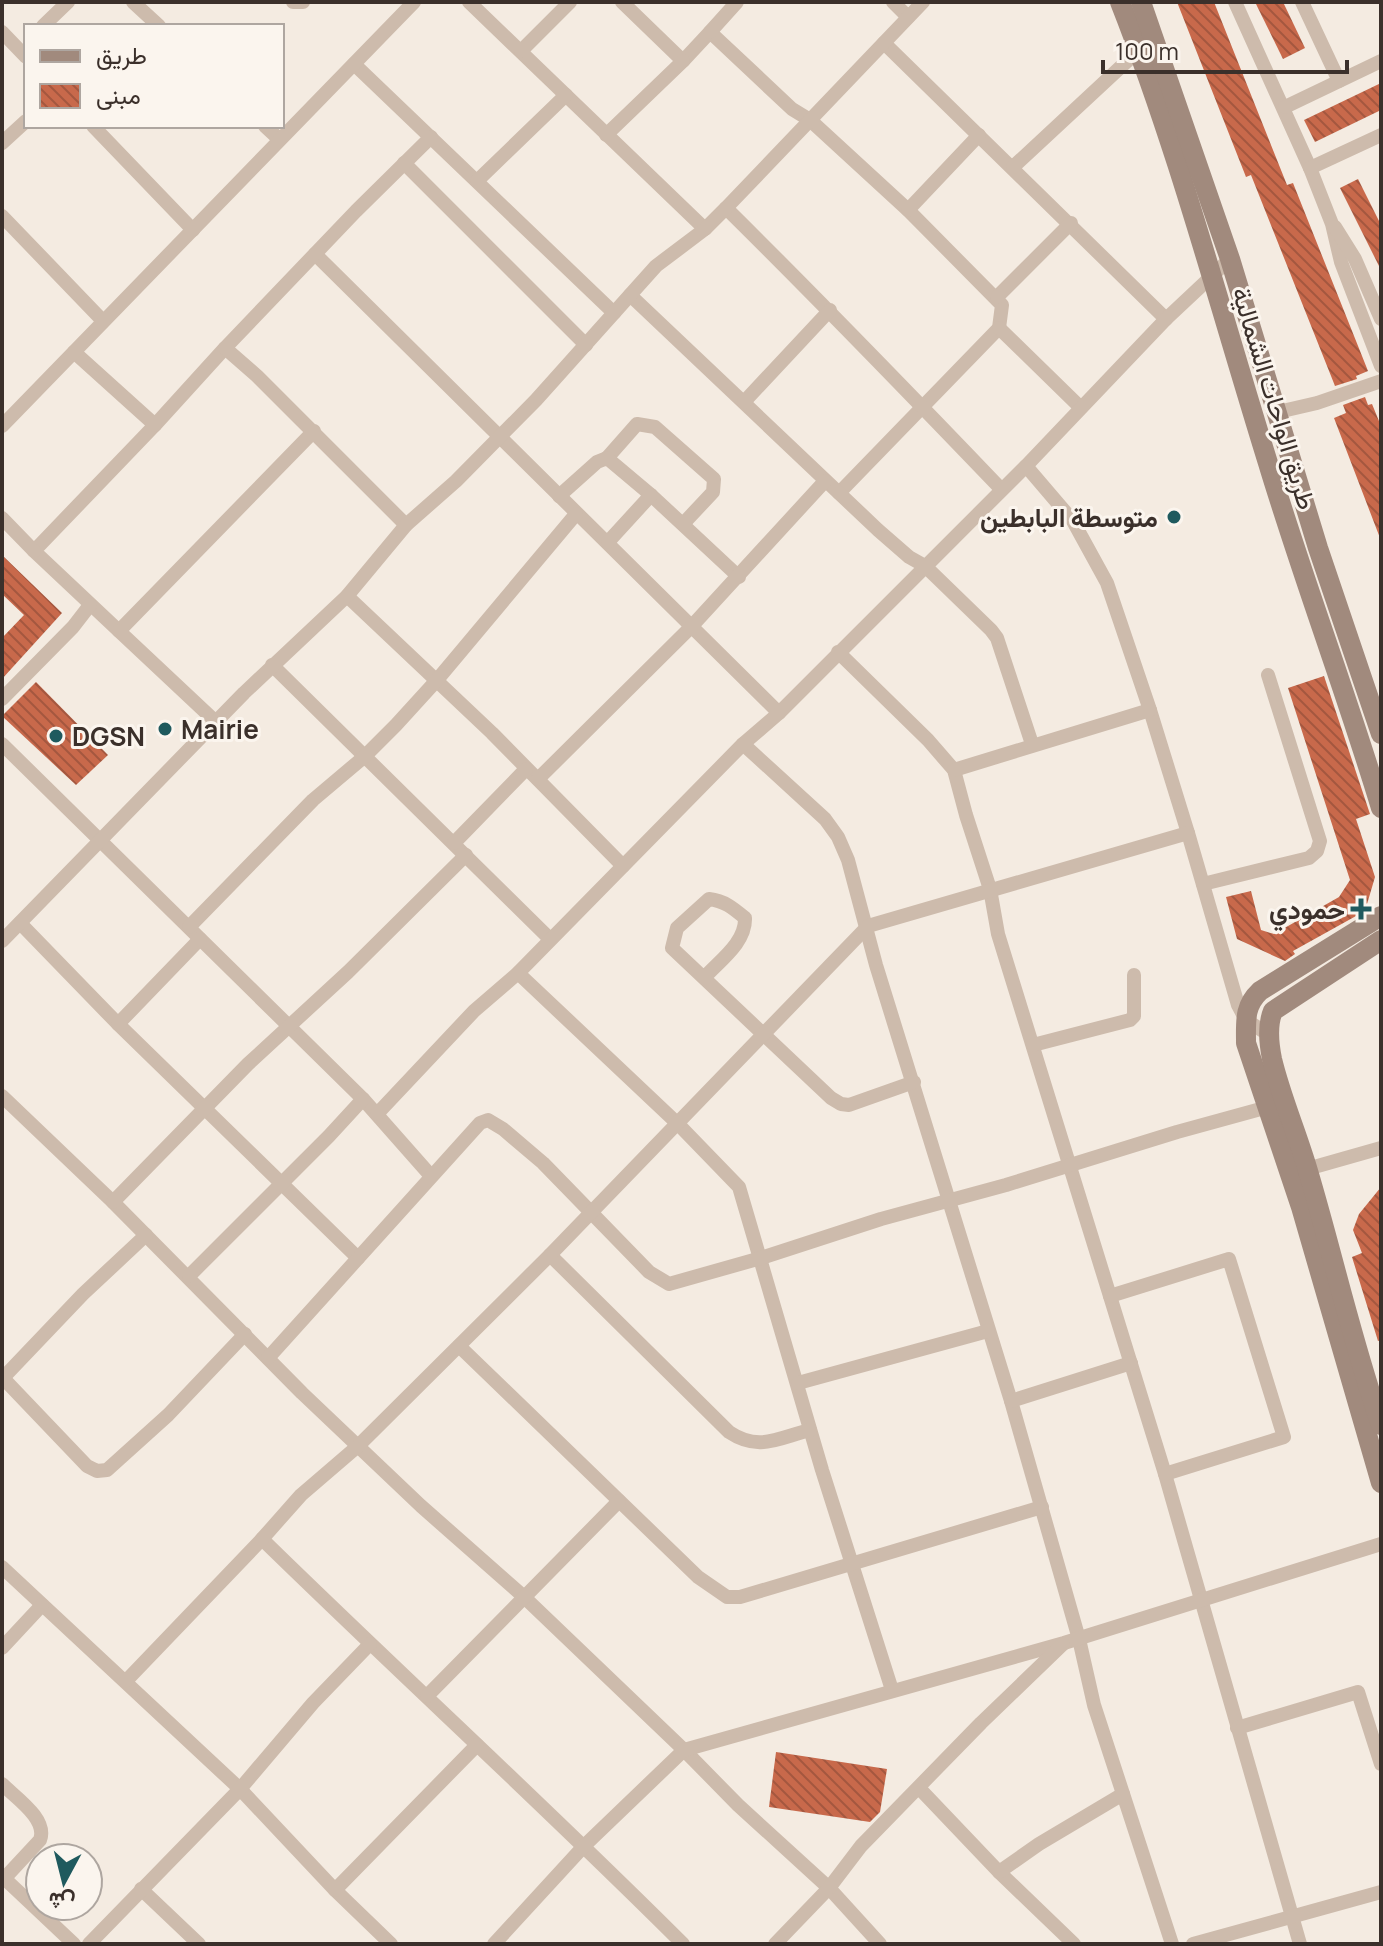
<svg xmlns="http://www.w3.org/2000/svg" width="1383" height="1946" viewBox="0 0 1383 1946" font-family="Manrope,Vazirmatn,sans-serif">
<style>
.building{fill:url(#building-back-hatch)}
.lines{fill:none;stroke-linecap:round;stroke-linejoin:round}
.street{stroke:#cdbbac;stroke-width:14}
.secondary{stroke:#a18a7d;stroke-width:20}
.poi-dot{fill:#1f5a5e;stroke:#fbf5ee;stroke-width:3}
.labels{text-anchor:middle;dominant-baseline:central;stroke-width:6;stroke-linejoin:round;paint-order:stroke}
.street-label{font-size:26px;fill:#3b302b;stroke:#fbf5ee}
.poi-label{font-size:26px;font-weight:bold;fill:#3b302b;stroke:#fbf5ee;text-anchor:end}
</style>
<defs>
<pattern id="building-back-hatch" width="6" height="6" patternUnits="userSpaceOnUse" patternTransform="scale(2)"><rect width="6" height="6" fill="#c8694b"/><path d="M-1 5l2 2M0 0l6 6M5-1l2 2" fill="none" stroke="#a4573f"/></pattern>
</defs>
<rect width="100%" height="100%" fill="#f4ebe1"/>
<g class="building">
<polygon points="1177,2 1214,2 1287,185 1293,183 1368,371 1356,376 1357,379 1335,386 1251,175 1246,177"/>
<polygon points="1255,2 1283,2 1305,48 1283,59"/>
<polygon points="1381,83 1381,110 1315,142 1304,120"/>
<polygon points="1358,179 1381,225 1381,270 1340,188"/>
<polygon points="1365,397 1368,405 1372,404 1381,426 1380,538 1334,418 1346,413 1343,405"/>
<polygon points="2,555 62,613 2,679 2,638 24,615 2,594"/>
<polygon points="1324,676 1370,814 1356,819 1375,877 1365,911 1293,951 1295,954 1285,961 1237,939 1226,897 1251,891 1261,930 1274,934 1339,897 1350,880 1288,688"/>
<polygon points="36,682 108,755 76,785 2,716"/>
<polygon points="1381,1187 1381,1340 1378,1341 1352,1257 1362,1253 1353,1230 1359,1214"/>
<polygon points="776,1752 887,1769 880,1812 870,1822 769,1807"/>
</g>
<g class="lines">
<g class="street">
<polyline points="133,2 159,26"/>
<polyline points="293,2 303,2"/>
<polyline points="469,2 705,229"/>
<polyline points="622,2 683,61 710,32 792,109 810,120 908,210 1002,305 999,328 839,493"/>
<polyline points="893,2 908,17"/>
<polyline points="1235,2 1310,168 1332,224 1341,262 1381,366"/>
<polyline points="1302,2 1339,81"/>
<polyline points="43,26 68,2"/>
<polyline points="2,32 26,57"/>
<polyline points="710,32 737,2"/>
<polyline points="884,43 1166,319"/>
<polyline points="521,51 570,2"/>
<polyline points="354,64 614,313"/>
<polyline points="1285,107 1381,61"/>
<polyline points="93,126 193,230"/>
<polyline points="265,126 279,139"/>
<polyline points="606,135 683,61"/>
<polyline points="2,143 26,121"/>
<polyline points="404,163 586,345"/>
<polyline points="1013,167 1139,50"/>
<polyline points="1310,168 1381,135"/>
<polyline points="477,181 566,95"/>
<path d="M726 208C819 300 910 394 1001 489"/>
<polyline points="908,210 979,135"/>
<polyline points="2,216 103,321"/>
<polyline points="1335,227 1355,259 1381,319"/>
<polyline points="315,254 779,713"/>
<polyline points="630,295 878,530 909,557 925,566 991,630 997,638 1032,744"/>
<polyline points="997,297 1071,223"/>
<polyline points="999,328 1080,407"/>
<polyline points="225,348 155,425 34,551 119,631 314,431"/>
<polyline points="74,352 155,425"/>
<polyline points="744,402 830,310"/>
<polyline points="1278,412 1317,403 1381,381"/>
<polyline points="2,426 414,2"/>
<polyline points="607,458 637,424 655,427 714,479 713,492 683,524"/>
<polyline points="559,496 597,462 607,458 651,495 739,577"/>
<polyline points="2,518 34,551"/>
<polyline points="406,525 257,376 225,348 356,211 431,137"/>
<polyline points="608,542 651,495"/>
<polyline points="347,596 492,733 623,866"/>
<polyline points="119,631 216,722"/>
<polyline points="838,652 928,740 954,770 966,815 990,889 998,934 1165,1474 1300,1944"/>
<polyline points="272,665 550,939"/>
<polyline points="2,699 73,627 90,605"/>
<polyline points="1150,710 1188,833"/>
<polyline points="2,744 363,1099 431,1176"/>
<polyline points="743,744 825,819 838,837 848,860 876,965 1011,1401 1079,1639 1094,1705 1172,1944"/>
<polyline points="954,770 1150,710 1107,583 1073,521 1026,466"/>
<polyline points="538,779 691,627 825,481"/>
<polyline points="454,843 526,769"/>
<polyline points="1203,884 1309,858 1317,851 1320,841 1268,675"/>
<polyline points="20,923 118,1024 358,1258"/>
<polyline points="189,927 313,800 364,757 396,725 437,680 576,514"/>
<polyline points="2,941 244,693 347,596 406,525 456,481 536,400 656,266 705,229 726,208 923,2"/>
<polyline points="518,973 678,1124 739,1187 822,1470 892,1690"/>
<path d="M704 978C719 961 746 943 745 918 733 908 725 901 709 899L677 928 672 948 831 1098 841 1104 849 1105 914 1082"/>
<polyline points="118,1024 200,939"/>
<polyline points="1033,1045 1130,1020 1134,1016 1134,975"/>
<polyline points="2,1096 113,1202 302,1393 421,1506 523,1596 684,1750 738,1805 829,1888 880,1944"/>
<polyline points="377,1114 474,1011 518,973 743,744 779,713 1026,466 1166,319 1230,259"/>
<polyline points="1307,1169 1381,1148"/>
<polyline points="113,1202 248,1064 348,972 466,855"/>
<path d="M550 1255 729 1432C759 1452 778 1438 810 1430"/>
<polyline points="189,1276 329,1136 363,1099"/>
<polyline points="1110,1296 1229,1259 1284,1437 1165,1474"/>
<polyline points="459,1346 698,1577 727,1597 740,1597 1042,1507"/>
<polyline points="268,1358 480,1123 488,1120 503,1129 543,1163 649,1272 669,1284 761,1258 881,1219 1006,1185 1177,1132 1268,1107"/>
<polyline points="3,1378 87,1466 97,1471 107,1470 168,1415 245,1334"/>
<polyline points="2,1379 83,1294 146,1235"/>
<polyline points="798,1383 988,1331"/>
<polyline points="1011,1401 1131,1363"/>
<path d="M262 1539C401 1675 545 1806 683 1944"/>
<polyline points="2,1567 240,1789 335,1890 391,1944"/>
<polyline points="2,1648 42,1605"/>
<polyline points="126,1681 262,1539 301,1495 358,1446 550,1255 868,926 1188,833 1238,1005 1246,1020 1269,1035"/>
<polyline points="427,1696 619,1501"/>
<polyline points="1237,1728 1358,1692 1381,1764"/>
<path d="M2 1784C16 1798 48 1819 40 1840L2 1881"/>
<polyline points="919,1788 999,1872 1074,1944"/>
<polyline points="999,1872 1039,1844 1123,1794"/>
<polyline points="5,1879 74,1944"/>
<polyline points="141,1889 199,1944"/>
<polyline points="335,1890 477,1745"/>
<polyline points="89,1944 240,1789 313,1703 370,1644"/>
<polyline points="494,1944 584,1846 684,1750 1064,1643 1381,1544"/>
<polyline points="775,1944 829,1888 861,1846 981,1723 1063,1644"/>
<polyline points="1193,1944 1381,1892"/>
</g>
<g class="secondary">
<path d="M1120 2C1179 152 1220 309 1268 463 1303 579 1346 692 1381 808"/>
<polyline points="1141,2 1230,259 1318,548 1381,734"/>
<path d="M1381 916 1260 991C1244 1006 1246 1021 1246 1043L1301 1207 1381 1483"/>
<path d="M1381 940 1273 1011C1267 1025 1269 1044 1272 1059 1281 1097 1297 1133 1308 1171 1333 1255 1352 1342 1381 1425"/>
</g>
</g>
<g class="poi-dot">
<circle cx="1174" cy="517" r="8"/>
<circle cx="165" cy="729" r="8"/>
<circle cx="56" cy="736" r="8"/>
<path d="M1357 897h8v8h8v8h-8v8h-8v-8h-8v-8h8z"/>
</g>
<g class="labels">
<g class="street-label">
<text transform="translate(1275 398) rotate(73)">طريق الواحات الشمالية</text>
</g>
<g class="poi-label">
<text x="1158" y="517">متوسطة البابطين</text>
<text x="181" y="729" text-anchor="start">Mairie</text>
<text x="72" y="736" text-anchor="start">DGSN</text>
<text x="1345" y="909">حمودي</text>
</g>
</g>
<rect width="1383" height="1946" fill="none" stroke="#3b302b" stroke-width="8"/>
<rect x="24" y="24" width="260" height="104" fill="#fbf5ee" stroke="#aea6a0" stroke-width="2"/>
<rect x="40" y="50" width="40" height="12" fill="#a18a7d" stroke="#aea6a0" stroke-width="2"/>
<text x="96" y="64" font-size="24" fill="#3b302b">طريق</text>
<rect x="40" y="84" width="40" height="24" fill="url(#building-back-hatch)" stroke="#aea6a0" stroke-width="2"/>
<text x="96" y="104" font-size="24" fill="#3b302b">مبنى</text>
<g transform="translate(64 1882) rotate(187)"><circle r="38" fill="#fbf5ee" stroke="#aea6a0" stroke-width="2"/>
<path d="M0-6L14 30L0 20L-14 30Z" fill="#1f5a5e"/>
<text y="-12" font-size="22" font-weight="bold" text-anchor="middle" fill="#3b302b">ش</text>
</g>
<path d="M1103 60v12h244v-12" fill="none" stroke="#3b302b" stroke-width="4"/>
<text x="1115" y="60" font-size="24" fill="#3b302b" stroke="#fbf5ee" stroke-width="6" paint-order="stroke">100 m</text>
</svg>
